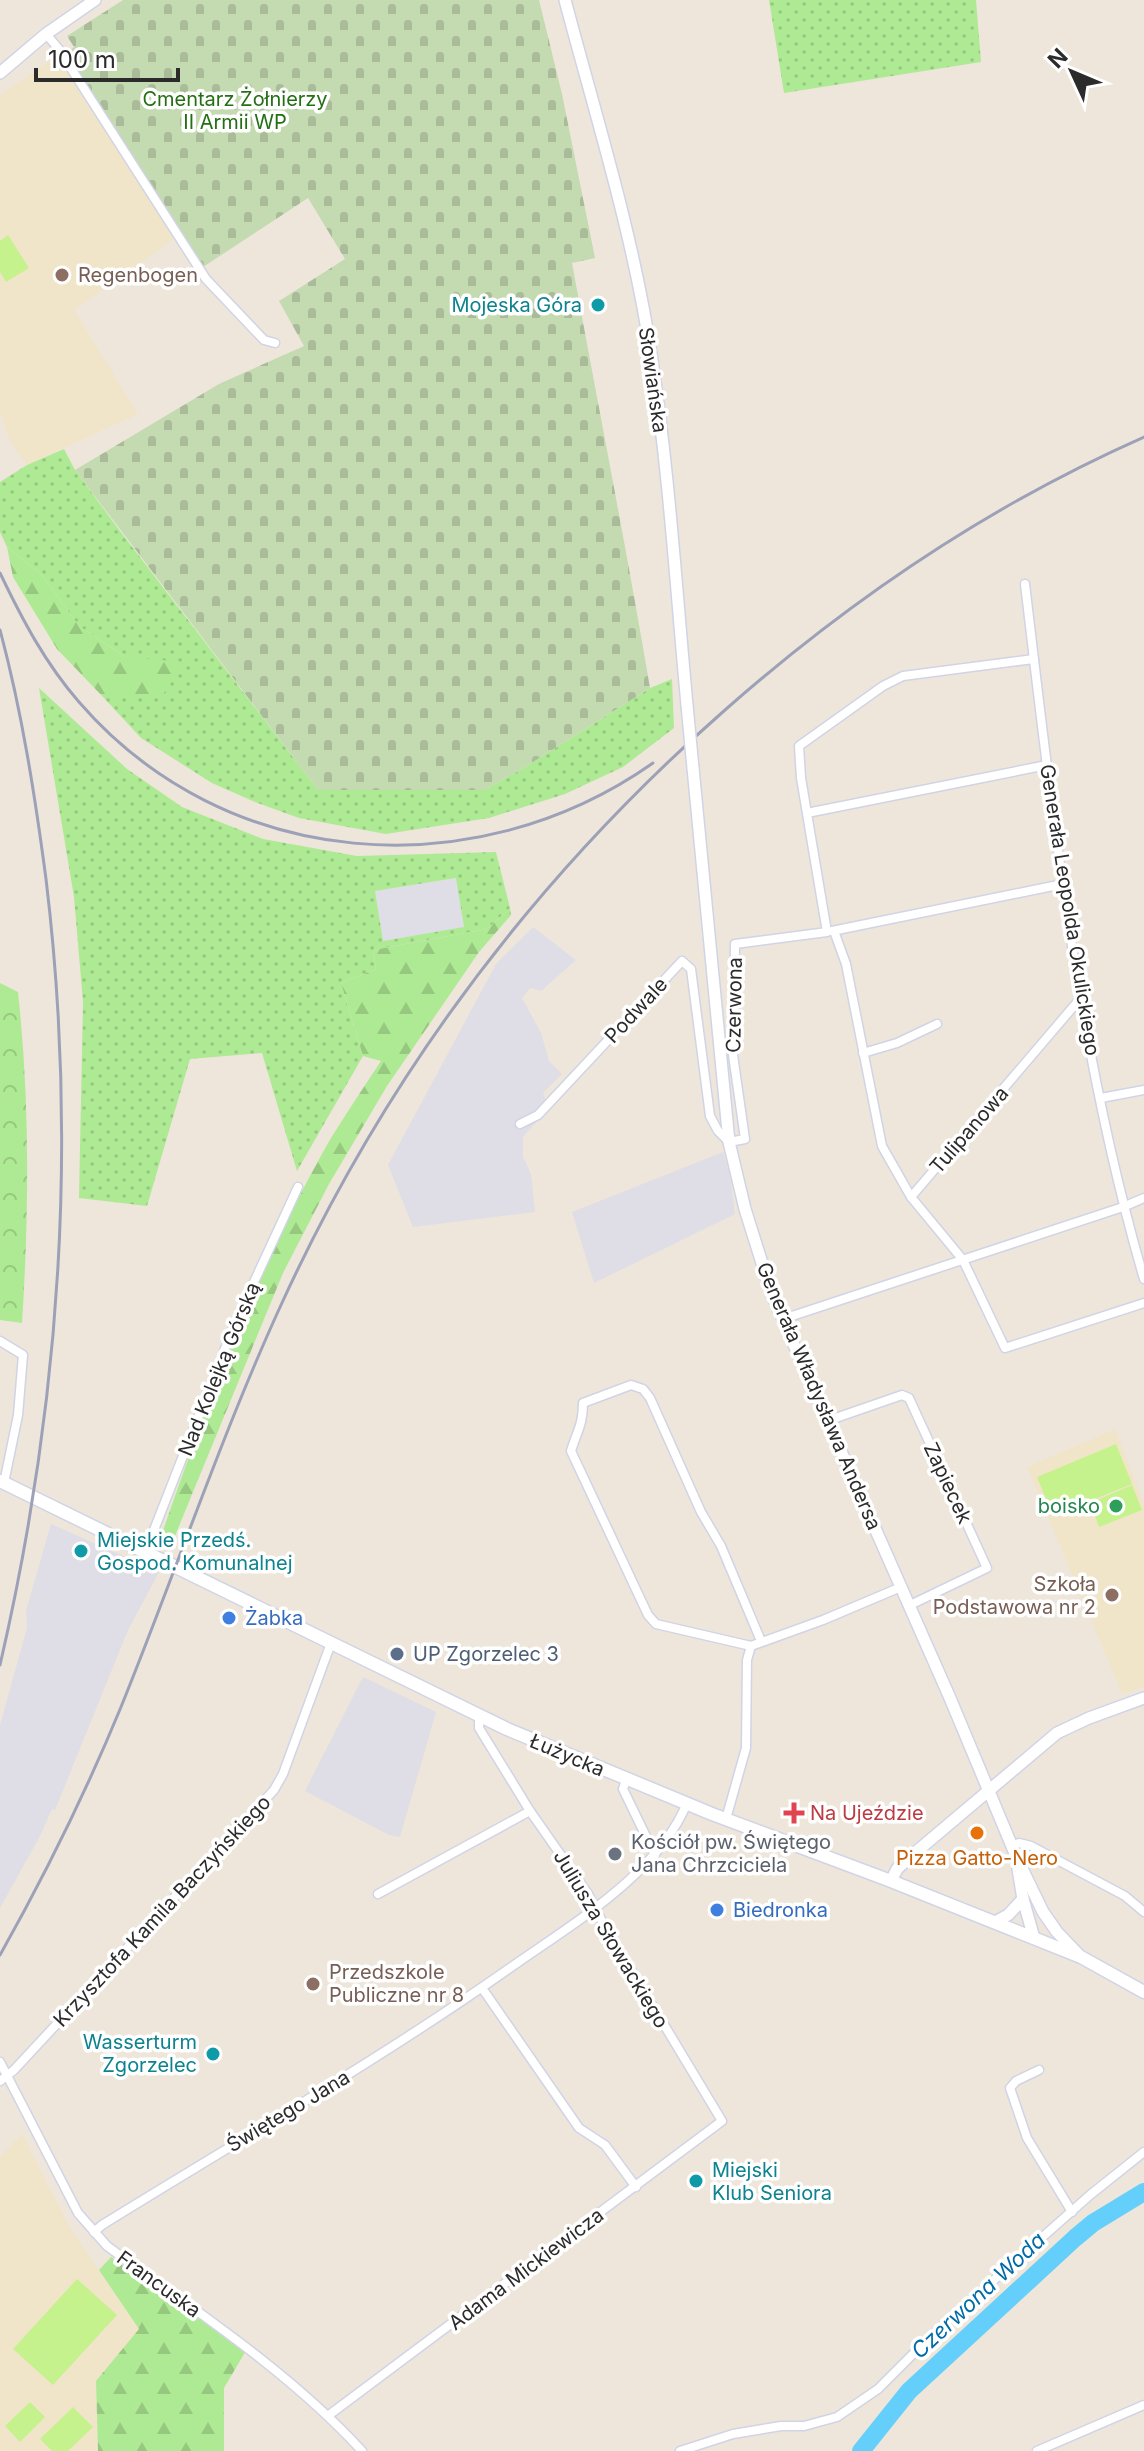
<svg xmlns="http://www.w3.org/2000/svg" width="1144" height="2451" viewBox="0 0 1144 2451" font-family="Inter,sans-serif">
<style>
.industrial{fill:#dfdde6}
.education{fill:#f1e5c9}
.grass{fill:url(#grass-dots);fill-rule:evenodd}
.forest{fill:url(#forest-firs)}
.cemetery{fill:url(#cemetery-stones)}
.park{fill:url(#park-crowns)}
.pitch{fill:#c5f28d}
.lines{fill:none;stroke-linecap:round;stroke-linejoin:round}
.river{stroke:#64cffa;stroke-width:18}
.minor-casing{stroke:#d0d4e5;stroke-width:11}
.tertiary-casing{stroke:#d0d4e5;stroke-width:14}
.secondary-casing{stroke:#d0d4e5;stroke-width:15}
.minor{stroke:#fff;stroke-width:8}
.tertiary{stroke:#fff;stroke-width:11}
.secondary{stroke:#fff;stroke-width:12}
.rail{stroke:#9da1b7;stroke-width:3}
.tertiary-bridge-casing{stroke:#d0d4e5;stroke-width:14;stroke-linecap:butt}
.tertiary-bridge{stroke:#fff;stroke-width:11}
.education-dot{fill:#8d6e63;stroke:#fff;stroke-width:3}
.culture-dot{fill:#0f9aa8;stroke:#fff;stroke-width:3}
.leisure-dot{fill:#2e9e5b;stroke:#fff;stroke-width:3}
.shop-dot{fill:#3f7fe0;stroke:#fff;stroke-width:3}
.service-dot{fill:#5c6f8a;stroke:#fff;stroke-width:3}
.health-dot{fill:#e0444e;stroke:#fff;stroke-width:3}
.food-dot{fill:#e8710a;stroke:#fff;stroke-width:3}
.worship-dot{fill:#6b7280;stroke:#fff;stroke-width:3}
.labels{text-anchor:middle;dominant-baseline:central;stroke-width:7;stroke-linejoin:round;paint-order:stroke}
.park-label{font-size:20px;fill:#246f13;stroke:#fff}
.education-label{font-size:20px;fill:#785e54;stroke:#fff;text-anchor:start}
.culture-label{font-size:20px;fill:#0d838f;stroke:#fff;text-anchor:end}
.street-label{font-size:20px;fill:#2b2b2b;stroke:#fff}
.leisure-label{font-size:20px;fill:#27864d;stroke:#fff;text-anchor:end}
.shop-label{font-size:20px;fill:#366cbe;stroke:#fff;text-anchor:start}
.service-label{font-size:20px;fill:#4e5e75;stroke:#fff;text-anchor:start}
.health-label{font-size:20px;fill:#be3a42;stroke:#fff;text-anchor:start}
.worship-label{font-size:20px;fill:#5b616d;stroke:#fff;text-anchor:start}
.food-label{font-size:20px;fill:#c56008;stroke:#fff}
.water-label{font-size:22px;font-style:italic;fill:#006ba9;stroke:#fff}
</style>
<defs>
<pattern id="grass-dots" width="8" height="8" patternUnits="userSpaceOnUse" patternTransform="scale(2)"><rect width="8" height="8" fill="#aeea93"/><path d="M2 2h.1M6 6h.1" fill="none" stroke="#96c97f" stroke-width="1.8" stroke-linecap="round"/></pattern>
<pattern id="forest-firs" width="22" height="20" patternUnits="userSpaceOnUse" patternTransform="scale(2)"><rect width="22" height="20" fill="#aeea93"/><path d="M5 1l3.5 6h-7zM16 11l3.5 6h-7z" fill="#96c97f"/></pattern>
<pattern id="cemetery-stones" width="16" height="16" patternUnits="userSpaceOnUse" patternTransform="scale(2)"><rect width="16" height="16" fill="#c4dab1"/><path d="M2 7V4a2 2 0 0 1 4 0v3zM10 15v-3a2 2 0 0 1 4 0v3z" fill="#a9bb98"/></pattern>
<pattern id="park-crowns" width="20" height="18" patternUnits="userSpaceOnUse" patternTransform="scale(2)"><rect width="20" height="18" fill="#aeea93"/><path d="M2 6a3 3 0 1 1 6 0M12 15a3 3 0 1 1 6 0" fill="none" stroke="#96c97f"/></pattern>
</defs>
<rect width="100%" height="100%" fill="#eee6db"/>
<g class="industrial">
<polygon points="457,878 464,928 383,941 375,891"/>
<polygon points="533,927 576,960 541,991 530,988 522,998 541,1033 549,1061 562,1074 543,1093 546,1102 545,1112 523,1137 523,1157 531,1174 535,1212 413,1227 388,1165 496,964"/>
<polygon points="723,1152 730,1176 735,1214 594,1283 572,1212"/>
<polygon points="51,1524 159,1572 128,1630 55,1810 52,1809 40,1836 0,1908 0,1725 27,1628 26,1611"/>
<polygon points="363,1677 436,1712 400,1837 389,1835 305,1791"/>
</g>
<g class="education">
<polygon points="58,55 174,239 74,310 138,414 27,465 10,441 0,413 0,95"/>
<polygon points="1115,1429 1144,1503 1144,1687 1122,1694 1027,1467"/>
<polygon points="22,2134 70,2228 140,2329 96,2381 98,2451 2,2451 0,2449 0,2157"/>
</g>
<g class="grass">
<polygon points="769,0 976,0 981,62 784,93"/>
<polygon points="64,449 75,470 120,531 318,790 484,790 522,769 650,688 672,679 674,728 623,767 565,794 489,818 386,834 299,818 255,802 212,783 141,738 104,698 161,698 126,657 79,626 42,575 7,547 0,532 0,482 27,465"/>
<path d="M39 688 127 769 182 807 263 839 357 856 496 852 510 908 487 929 373 950 376 969 341 983 363 1056 297 1171 262 1053 190 1059 147 1206 79 1198 83 1002 74 897ZM456 878 464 927 383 941 375 891Z"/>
</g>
<g class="forest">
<polygon points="7,547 42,575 79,626 126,657 184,662 161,698 104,698 57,649 13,577"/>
<path d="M510 908 511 915 479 952 387 1086 329 1184 283 1273 170 1548 159 1542C207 1404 258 1265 331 1138 347 1112 364 1087 381 1061L363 1056 341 983 376 969 373 950 487 929Z"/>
<polygon points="111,2257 247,2349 224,2388 224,2451 98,2451 96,2381 139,2329 99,2270"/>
</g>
<path class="cemetery" d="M123 0H539L562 94 595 258 572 263C598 405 626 546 650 688L522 769 484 790H318L75 470 219 384 304 346 279 301 345 259 308 198 203 267 67 53 74 47 67 36Z"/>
<path class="park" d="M0 983 18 992C30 1102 29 1213 22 1323L0 1320Z"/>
<g class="pitch">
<polygon points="8,235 29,268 6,282 0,272 0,241"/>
<polygon points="1116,1444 1132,1484 1053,1516 1037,1477"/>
<polygon points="1132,1485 1142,1510 1099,1527 1090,1503"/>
<polygon points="77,2279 117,2315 53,2385 13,2349"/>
<polygon points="30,2402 45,2417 20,2442 5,2426"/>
<polygon points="73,2407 93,2427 68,2451 52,2451 40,2439"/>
</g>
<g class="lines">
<polyline class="river" points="861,2451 909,2391 1075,2238 1093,2223 1144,2192"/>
<g class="minor-casing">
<g id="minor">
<polyline points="46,34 58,48 206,279 264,340 275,343"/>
<path d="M1025 584C1053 818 1078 1053 1144 1279"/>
<polyline points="807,813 1047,765"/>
<polyline points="832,931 1063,884"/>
<polyline points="834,931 846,964 882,1146 911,1197"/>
<polyline points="1079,1000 911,1197 963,1260 1005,1348 1144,1303"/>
<polyline points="863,1053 897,1043 937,1024"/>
<polyline points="1101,1098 1144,1090"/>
<polyline points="520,1124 538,1115 682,961 691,969 710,1116 718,1131 729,1142 745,1139 732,1048 734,1025 735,944 827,932 801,778 799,746 883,686 903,676 1034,659"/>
<polyline points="783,1319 1123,1207 1144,1198"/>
<polyline points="0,1341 23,1355 18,1415 4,1483"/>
<polyline points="827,1421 902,1395 909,1398 987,1568 908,1606"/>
<polyline points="145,1553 235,1323 298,1187"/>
<path d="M761 1641 721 1546 701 1512 650 1398 643 1389 631 1385 583 1403C583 1425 577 1431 571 1451L648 1615 656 1624 751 1646 823 1620 901 1587"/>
<polyline points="626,1780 623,1789 655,1855"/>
<polyline points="726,1819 746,1748 747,1660 751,1646"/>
<polyline points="1012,1845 1019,1843 1031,1846 1125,1896 1144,1912"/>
<polyline points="378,1894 530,1811"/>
<polyline points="482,1988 579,2128 605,2145 636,2187"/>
<path d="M0 2062 78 2213 107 2246C194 2310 289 2371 362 2451"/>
<polyline points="1039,2070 1016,2081 1010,2088 1027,2138 1072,2212"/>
<polyline points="0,2081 14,2070 274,1790 283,1774 331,1643"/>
<path d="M94 2232 102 2225C241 2139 384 2057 517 1963 576 1922 659 1872 687 1803"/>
<polyline points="329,2415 722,2121 604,1925 588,1894 530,1811 479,1728 479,1717"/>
<polyline points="680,2451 733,2434 781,2426 804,2426 837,2417 878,2389 933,2334 1090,2195 1144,2152"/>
<polyline points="1037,2451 1144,2405"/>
</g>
</g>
<g class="tertiary-casing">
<g id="tertiary">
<path d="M565 0C596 117 633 234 651 354 669 470 676 588 687 705"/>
<polyline points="0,73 46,34 95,0"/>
<polyline points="693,768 729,1142 745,1209 772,1295 950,1698 1016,1856 1043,1912 1057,1932 1080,1956"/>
<polyline points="1018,1869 1023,1899 1034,1938"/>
<polyline points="891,1881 897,1869 910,1857 1057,1733 1089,1718 1144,1698"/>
<polyline points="995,1922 1008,1915 1023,1899"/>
</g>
</g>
<g class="secondary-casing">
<polyline id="secondary" points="0,1481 507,1729 712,1814 891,1881 1081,1957 1144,1992"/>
</g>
<use href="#minor" class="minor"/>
<use href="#tertiary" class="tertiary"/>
<use href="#secondary" class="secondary"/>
<g class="rail">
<path d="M0 573C22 619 45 663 79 702 225 871 474 889 653 763"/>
<path d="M0 630C22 712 35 796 46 879 78 1143 60 1406 0 1665"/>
<path d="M0 1955C45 1875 86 1792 121 1707 175 1574 221 1436 281 1305 386 1075 535 877 725 710 851 599 990 505 1144 437"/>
</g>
<g class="tertiary-bridge-casing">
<polyline id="tertiary-bridge" points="687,705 693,768"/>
</g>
<use href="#tertiary-bridge" class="tertiary-bridge"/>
</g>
<g class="education-dot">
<circle cx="62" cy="275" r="8"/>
<circle cx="1112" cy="1595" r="8"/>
<circle cx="313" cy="1984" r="8"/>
</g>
<g class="culture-dot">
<circle cx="598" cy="305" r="8"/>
<circle cx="81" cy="1551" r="8"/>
<circle cx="213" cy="2054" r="8"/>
<circle cx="696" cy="2181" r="8"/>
</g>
<circle class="leisure-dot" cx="1116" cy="1506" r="8"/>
<g class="shop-dot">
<circle cx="229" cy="1618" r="8"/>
<circle cx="717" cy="1910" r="8"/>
</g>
<circle class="service-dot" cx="397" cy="1654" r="8"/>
<path class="health-dot" d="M790 1801h8v8h8v8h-8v8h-8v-8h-8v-8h8z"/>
<circle class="food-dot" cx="977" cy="1833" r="8"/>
<circle class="worship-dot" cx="615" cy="1854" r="8"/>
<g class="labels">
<g class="park-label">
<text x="235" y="99">Cmentarz Żołnierzy<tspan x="235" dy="23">II Armii WP</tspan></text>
</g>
<g class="education-label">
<text x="78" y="275">Regenbogen</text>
<text x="1096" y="1584" text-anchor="end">Szkoła<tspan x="1096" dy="23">Podstawowa nr 2</tspan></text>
<text x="329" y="1972">Przedszkole<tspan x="329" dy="23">Publiczne nr 8</tspan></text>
</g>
<g class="culture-label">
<text x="582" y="305">Mojeska Góra</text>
<text x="97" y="1540" text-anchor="start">Miejskie Przedś.<tspan x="97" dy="23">Gospod. Komunalnej</tspan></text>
<text x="197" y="2042">Wasserturm<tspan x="197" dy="23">Zgorzelec</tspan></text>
<text x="712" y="2170" text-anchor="start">Miejski<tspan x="712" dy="23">Klub Seniora</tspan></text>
</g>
<g class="street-label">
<text transform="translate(653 380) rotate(82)">Słowiańska</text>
<text transform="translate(1070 910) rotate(81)">Generała Leopolda Okulickiego</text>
<text transform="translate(734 1005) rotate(-89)">Czerwona</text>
<text transform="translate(636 1010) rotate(-47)">Podwale</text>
<text transform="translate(969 1130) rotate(-49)">Tulipanowa</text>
<text transform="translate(219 1369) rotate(-68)">Nad Kolejką Górską</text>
<text transform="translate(819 1396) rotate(67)">Generała Władysława Andersa</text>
<text transform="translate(948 1483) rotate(65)">Zapiecek</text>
<text transform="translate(567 1755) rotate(23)">Łużycka</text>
<text transform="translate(162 1911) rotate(-47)">Krzysztofa Kamila Baczyńskiego</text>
<text transform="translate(611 1939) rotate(59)">Juliusza Słowackiego</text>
<text transform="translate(288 2111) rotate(-31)">Świętego Jana</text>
<text transform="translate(526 2269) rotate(-37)">Adama Mickiewicza</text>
<text transform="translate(159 2284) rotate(36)">Francuska</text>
</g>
<g class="leisure-label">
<text x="1100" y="1506">boisko</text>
</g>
<g class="shop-label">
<text x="245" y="1618">Żabka</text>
<text x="733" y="1910">Biedronka</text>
</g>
<g class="service-label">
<text x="413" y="1654">UP Zgorzelec 3</text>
</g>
<g class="health-label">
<text x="810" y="1813">Na Ujeździe</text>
</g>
<g class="worship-label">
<text x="631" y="1842">Kościół pw. Świętego<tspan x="631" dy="23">Jana Chrzciciela</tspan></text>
</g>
<g class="food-label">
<text x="977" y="1858">Pizza Gatto-Nero</text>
</g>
<g class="water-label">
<text transform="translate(978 2295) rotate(-43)">Czerwona Woda</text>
</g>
</g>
<g transform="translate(1072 72) rotate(314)" stroke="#ffffff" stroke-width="6" paint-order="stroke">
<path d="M0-6L14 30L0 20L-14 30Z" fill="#2b2b2b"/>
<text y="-12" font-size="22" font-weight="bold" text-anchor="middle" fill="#2b2b2b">N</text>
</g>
<path d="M36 68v12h142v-12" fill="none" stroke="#2b2b2b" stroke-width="4"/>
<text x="48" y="68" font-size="24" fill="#2b2b2b" stroke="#ffffff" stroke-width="6" paint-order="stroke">100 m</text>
</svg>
